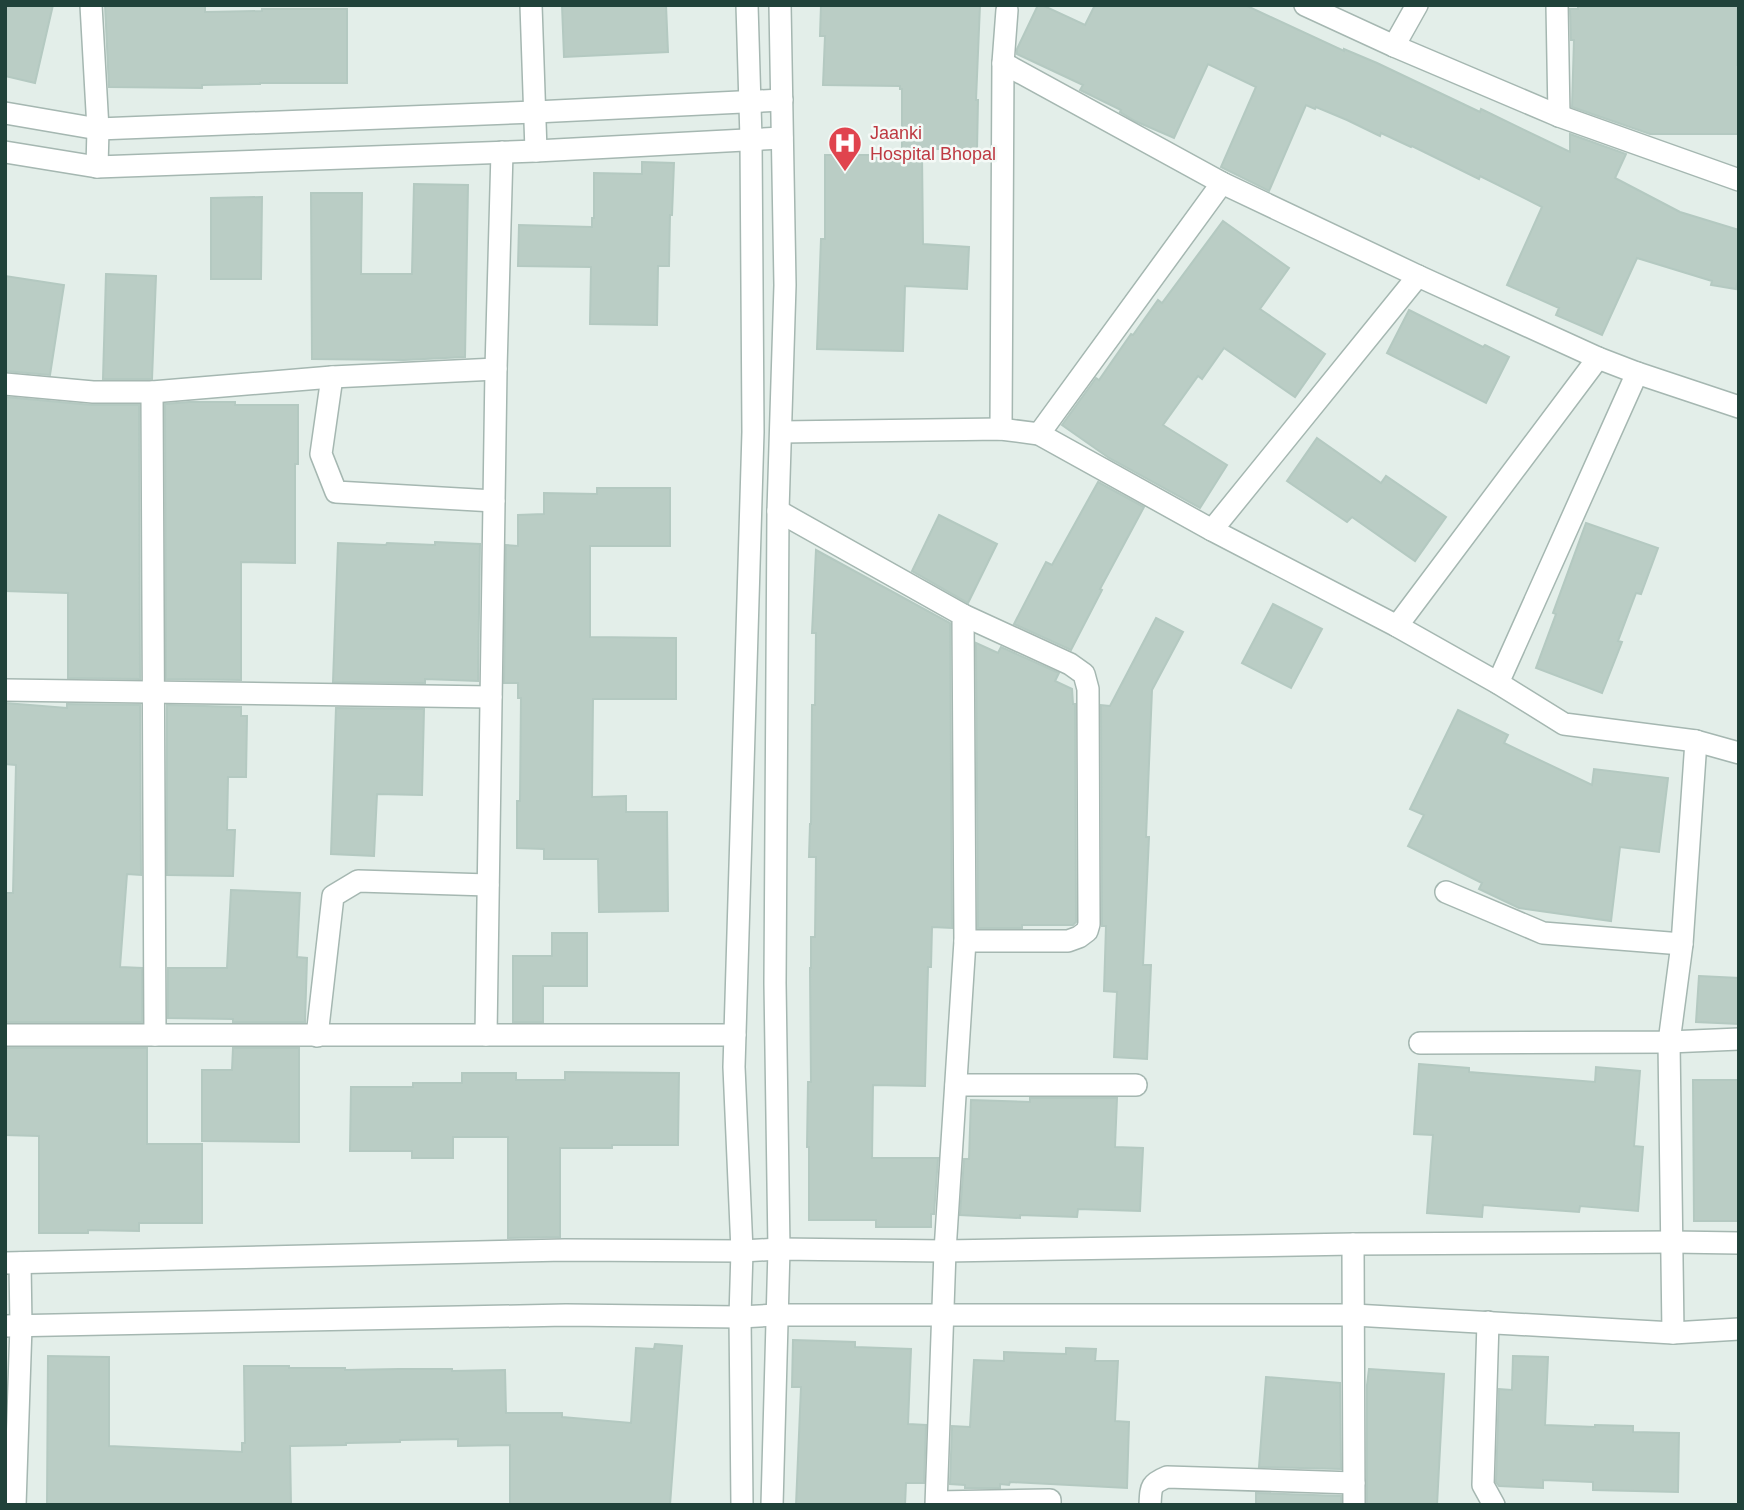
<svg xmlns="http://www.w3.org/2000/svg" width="1744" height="1510" viewBox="0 0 1744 1510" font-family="Arial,sans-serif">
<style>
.building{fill:#bacdc5;stroke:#b4c9c1;stroke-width:2}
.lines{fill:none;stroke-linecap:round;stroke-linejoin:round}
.minor-casing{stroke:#a5b7b1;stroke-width:24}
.tertiary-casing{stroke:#a5b7b1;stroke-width:24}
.minor{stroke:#fff;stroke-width:21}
.tertiary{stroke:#fff;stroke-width:21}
.labels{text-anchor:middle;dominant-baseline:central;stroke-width:5;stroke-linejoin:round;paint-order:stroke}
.health-label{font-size:18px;fill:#be3a42;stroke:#f4faf7;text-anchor:start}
</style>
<rect width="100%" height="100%" fill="#e3eee9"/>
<g class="building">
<polygon points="5,5 53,5 35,83 5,76"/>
<polygon points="105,5 205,5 205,12 262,11 262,9 347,9 347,83 260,83 260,84 202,85 202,88 109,87"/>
<polygon points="562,5 666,5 668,52 564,57"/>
<polygon points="821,5 980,5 976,100 978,100 977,150 902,148 902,89 900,89 900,86 823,85 825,36 820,36"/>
<polygon points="1038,5 1042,5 1085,25 1095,5 1245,5 1344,51 1344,49 1377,63 1480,112 1481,109 1570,152 1570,134 1626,154 1615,178 1680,212 1739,230 1739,274 1736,289 1711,285 1712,281 1637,258 1602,335 1556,315 1559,308 1507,285 1542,207 1480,176 1479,179 1412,146 1411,147 1381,133 1380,136 1347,120 1316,107 1315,109 1306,105 1269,191 1221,167 1256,87 1208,64 1174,138 1135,121 1120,112 1121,110 1080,90 1083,85 1017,54 1017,49"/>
<polygon points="1578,5 1737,5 1737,65 1739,65 1738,134 1650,134 1572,107 1574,40 1571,40 1570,9 1578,9"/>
<polygon points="825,155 922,155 923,244 969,247 967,289 905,286 903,351 817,349 821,239 825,239"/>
<polygon points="642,162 674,163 672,215 670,215 669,266 658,266 657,325 590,324 591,267 518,266 519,225 592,227 592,218 594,218 594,173 642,174"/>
<polygon points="414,184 468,185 465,357 404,360 312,359 311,193 362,193 361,274 412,274"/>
<polygon points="262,197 261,279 211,279 211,198"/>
<polygon points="1223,221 1289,268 1260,309 1325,354 1295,397 1224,348 1202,379 1198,376 1163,425 1227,465 1200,508 1109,458 1062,425 1096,378 1099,380 1131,334 1133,335 1158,300 1162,303"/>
<polygon points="106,274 156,276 152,379 103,379"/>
<polygon points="5,276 64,285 50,375 5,371"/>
<polygon points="1409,310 1483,347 1485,345 1509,357 1486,403 1387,353"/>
<polygon points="5,397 92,405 139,405 140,679 68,678 68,593 5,591"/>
<polygon points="189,402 235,402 235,405 298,405 298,464 295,464 295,563 241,562 241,680 166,679 165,404"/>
<polygon points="1317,438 1381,483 1386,476 1446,517 1415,561 1352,517 1347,522 1287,481"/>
<polygon points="1098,482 1144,507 1100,589 1102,590 1071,650 1014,624 1046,562 1052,565"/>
<polygon points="597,488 670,488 670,546 590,546 590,637 676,638 676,699 593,699 592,797 626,796 626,812 667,812 668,911 599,912 598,859 544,859 544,849 517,848 517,801 520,801 521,698 518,698 518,683 504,683 506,545 518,546 518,515 544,514 544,493 597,494"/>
<polygon points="939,515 997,544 968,603 912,571"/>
<polygon points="1586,523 1658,548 1641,594 1636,593 1618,641 1622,642 1602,693 1536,668 1556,614 1553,613"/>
<polygon points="435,542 480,544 478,681 425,679 425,683 333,682 338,543 386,545 387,543 435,545"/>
<polygon points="816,550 950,623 952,928 932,927 931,967 928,967 925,1086 873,1085 872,1158 938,1158 934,1214 931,1214 931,1227 876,1227 876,1220 809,1220 809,1147 807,1147 808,1082 811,1082 810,968 811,968 811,937 815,937 816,857 809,857 810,824 811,824 812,705 815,705 816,633 812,633"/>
<polygon points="1273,604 1322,629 1291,688 1242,663"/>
<polygon points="1156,618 1183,632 1152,690 1146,837 1149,837 1143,965 1151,965 1147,1059 1114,1057 1117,992 1104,991 1106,926 1102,926 1101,705 1110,706"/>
<polygon points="976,643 998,653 1001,647 1059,673 1055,681 1072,689 1073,704 1075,704 1076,922 1073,925 1022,925 1022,928 978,928"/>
<polygon points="5,703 67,708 67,704 140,705 141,875 127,874 120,967 142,968 142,1022 5,1022 5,893 13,893 16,765 5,764"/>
<polygon points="167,705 241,707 241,716 247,716 246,777 228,777 227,830 235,830 233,876 167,875"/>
<polygon points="336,708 424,709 422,795 377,794 374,856 331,854"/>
<polygon points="1458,710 1508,735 1504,743 1592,785 1594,769 1668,778 1659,852 1620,847 1611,921 1519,908 1479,889 1482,883 1408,846 1424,815 1410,809"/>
<polygon points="231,890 300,893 297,957 307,958 305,1022 233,1022 233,1019 168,1018 168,968 227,968"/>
<polygon points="552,933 587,933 587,986 543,986 543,1022 513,1022 513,956 552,956"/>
<polygon points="1699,976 1739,978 1739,1024 1696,1022"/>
<polygon points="5,1048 147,1048 147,1144 202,1144 202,1223 139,1223 139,1231 88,1230 88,1233 39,1233 39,1136 5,1135"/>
<polygon points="233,1048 299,1048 299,1142 202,1141 202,1070 232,1070"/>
<polygon points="1419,1064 1469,1068 1469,1072 1595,1082 1596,1067 1640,1071 1634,1146 1643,1147 1638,1211 1580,1206 1579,1212 1483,1205 1482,1217 1427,1213 1433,1135 1414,1134"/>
<polygon points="565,1072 679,1073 678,1145 612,1145 612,1148 560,1148 560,1237 508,1238 508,1137 453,1137 453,1158 412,1158 412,1151 350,1151 351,1087 413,1087 413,1083 462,1083 462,1073 516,1073 516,1080 565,1080"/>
<polygon points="1693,1080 1739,1080 1739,1221 1694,1221"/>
<polygon points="1030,1098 1117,1098 1115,1147 1143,1148 1140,1211 1078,1209 1077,1217 1020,1215 1020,1218 960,1215 964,1159 969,1159 971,1100 1030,1102"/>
<polygon points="793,1340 855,1342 855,1347 911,1349 908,1424 926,1425 924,1483 906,1483 905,1505 796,1505 801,1387 792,1387"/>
<polygon points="655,1344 682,1346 670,1505 510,1505 510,1445 458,1446 458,1439 400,1440 400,1442 346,1443 346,1445 290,1446 291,1505 47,1505 48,1356 109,1357 109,1446 242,1452 242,1443 245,1443 244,1366 289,1366 289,1368 345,1368 345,1370 399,1369 452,1369 452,1371 505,1370 506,1413 562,1413 562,1417 631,1423 636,1348 654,1349"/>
<polygon points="1066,1348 1096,1349 1095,1361 1118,1361 1115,1421 1129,1422 1127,1488 1010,1482 1009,1485 1000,1484 1000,1488 965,1488 965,1485 950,1484 952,1426 970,1427 974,1360 1004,1361 1004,1352 1066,1354"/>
<polygon points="1513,1356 1548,1357 1545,1425 1595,1427 1595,1425 1633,1426 1633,1432 1679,1433 1678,1492 1593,1490 1593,1482 1543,1480 1543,1488 1499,1486 1496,1482 1499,1389 1512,1390"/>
<polygon points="1369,1369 1444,1374 1437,1505 1367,1505 1367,1385"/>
<polygon points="1266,1377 1340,1383 1341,1469 1259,1467"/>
<polygon points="1256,1493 1341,1496 1341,1505 1256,1505"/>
</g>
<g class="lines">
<g class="minor-casing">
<g id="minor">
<polyline points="91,5 98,129 97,167"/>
<polyline points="531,5 536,151"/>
<polyline points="1305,5 1394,46 1559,116 1739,180"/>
<polyline points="1557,5 1559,116"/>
<polyline points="1394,46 1417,5"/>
<polyline points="1003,63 1222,183 1418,276 1598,358 1637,373 1739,407"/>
<polyline points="5,113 98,129 535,112 782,100"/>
<polyline points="5,152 97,167 536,151 782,138"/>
<polyline points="332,377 321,454 336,492 494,501"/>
<polyline points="5,384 93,392 152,392 332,377 496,369"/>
<polyline points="152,392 155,1035"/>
<polyline points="1001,429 1003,63 1007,10"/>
<polyline points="781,432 1001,429 1039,434 1212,530 1397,626 1498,683 1564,724 1696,741 1739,753"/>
<polyline points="1039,434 1222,183"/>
<polyline points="778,511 963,615 965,941 945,1251 936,1505"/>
<polyline points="1212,530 1418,276"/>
<polyline points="963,615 1070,664 1084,674 1088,689 1089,924 1087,931 1079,937 1068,941 965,941"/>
<polyline points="1397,626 1598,358"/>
<polyline points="1498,683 1637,373"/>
<polyline points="5,690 491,697"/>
<polyline points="1446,892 1543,933 1682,944"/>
<polyline points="5,1035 735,1035"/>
<polyline points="486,1035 496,369 502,152"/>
<polyline points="317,1036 333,896 358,881 488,885"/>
<polyline points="1420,1043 1669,1042 1739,1039"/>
<polyline points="956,1085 1136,1085"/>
<polyline points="1353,1244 1354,1505"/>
<polyline points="742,1251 779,1249 945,1251 1353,1244 1672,1242 1739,1243"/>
<polyline points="1488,1322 1483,1485 1494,1505"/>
<polyline points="5,1326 566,1315 740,1317 777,1315 1354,1315 1673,1333 1739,1329"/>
<polyline points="1673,1333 1669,1042 1682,944 1696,741"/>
<polyline points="937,1502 1050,1500 1050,1505"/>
<polyline points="15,1505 21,1326 20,1263"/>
<path d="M1150 1505C1151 1487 1150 1484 1167 1477L1354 1483"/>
</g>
</g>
<g class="tertiary-casing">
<g id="tertiary">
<polyline points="5,1263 565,1250 742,1251"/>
<polyline points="742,1505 740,1317 742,1251 734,1067 753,432 751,139 747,5"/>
<polyline points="772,1505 779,1249 775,983 778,511 785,285 780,5"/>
</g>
</g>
<use href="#minor" class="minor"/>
<use href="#tertiary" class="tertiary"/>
</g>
<defs>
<g id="hospital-pin" transform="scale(1.75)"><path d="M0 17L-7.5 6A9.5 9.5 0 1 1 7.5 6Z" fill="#e0444e" stroke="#f4faf7"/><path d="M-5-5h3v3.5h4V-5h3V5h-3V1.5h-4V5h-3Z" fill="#fff"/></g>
</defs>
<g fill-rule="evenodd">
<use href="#hospital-pin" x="845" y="143"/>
</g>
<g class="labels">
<g class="health-label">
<text x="870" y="133">Jaanki<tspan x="870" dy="21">Hospital Bhopal</tspan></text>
</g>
</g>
<rect width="1744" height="1510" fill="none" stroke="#20423a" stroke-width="14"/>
</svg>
